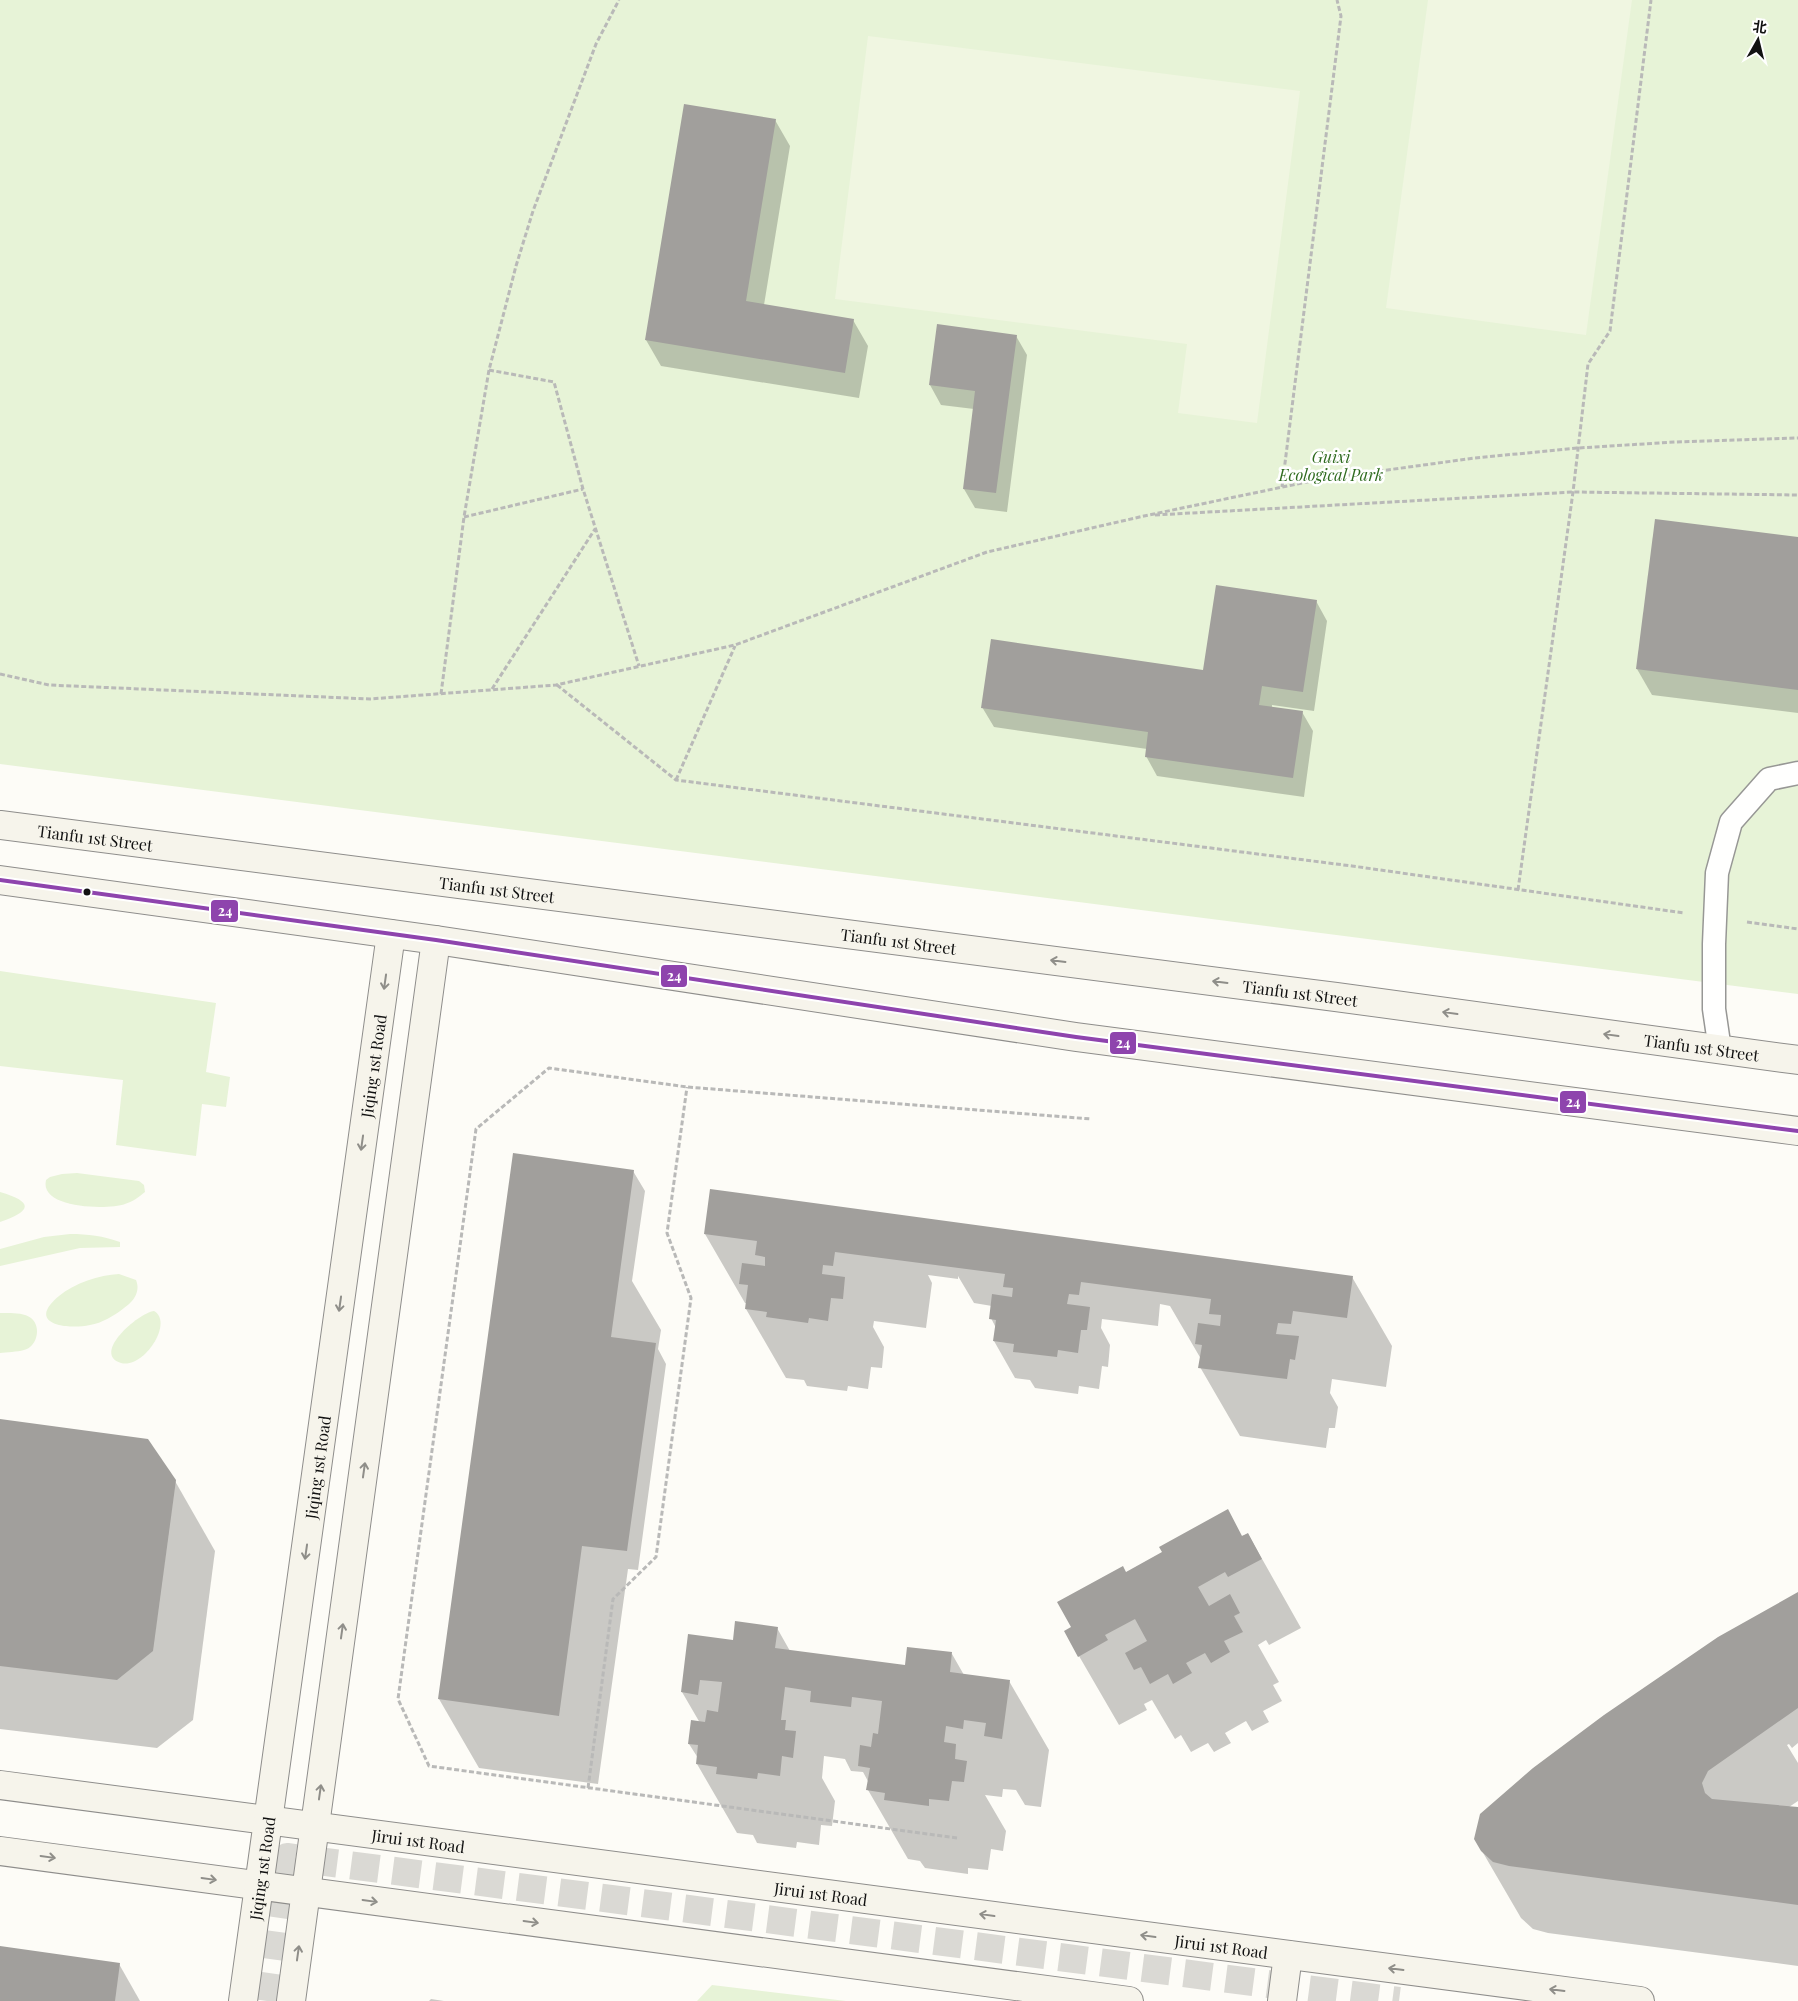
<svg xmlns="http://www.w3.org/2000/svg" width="1798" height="2001" viewBox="0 0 1798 2001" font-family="'Playfair Display','Noto Sans SC',serif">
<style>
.green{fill:#e7f3d7}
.pitch{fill:#f0f6e1}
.shadow{fill:#0003}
.building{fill:#a19f9c}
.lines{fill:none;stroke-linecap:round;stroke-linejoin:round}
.secondary-tunnel{stroke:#dad9d4;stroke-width:28;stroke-dasharray:28 14;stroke-linecap:butt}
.lane-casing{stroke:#979795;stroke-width:25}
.secondary-casing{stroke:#8e8d8b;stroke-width:30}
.path{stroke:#b9b9b8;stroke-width:3;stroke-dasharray:5 2.5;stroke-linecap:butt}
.lane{stroke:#fffffe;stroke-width:22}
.secondary{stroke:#f6f4eb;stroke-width:28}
.bus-1-casing{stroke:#fff;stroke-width:8}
.bus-1{stroke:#8e44ad;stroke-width:4}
.oneway{stroke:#8f8e89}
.bus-dot{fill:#111;stroke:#fff;stroke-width:2}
.labels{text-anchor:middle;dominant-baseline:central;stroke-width:5;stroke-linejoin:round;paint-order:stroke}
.park-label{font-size:16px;font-style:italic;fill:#2f6b1f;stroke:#fff}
.street-label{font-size:16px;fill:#111;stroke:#fff}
.line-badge{stroke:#fff;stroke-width:2}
.badge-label{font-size:14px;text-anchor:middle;font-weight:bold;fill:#fff}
</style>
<rect width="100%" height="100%" fill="#fdfcf7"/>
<g class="green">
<polygon points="0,0 1798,0 1798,994 0,764"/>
<polygon points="0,971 216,1003 206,1072 230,1077 226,1107 202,1104 196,1156 116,1145 123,1080 0,1066"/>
<path d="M77 1173 139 1181 144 1185 145 1192C139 1197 132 1202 125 1204 108 1210 39 1209 46 1180L50 1177 62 1174Z"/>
<path d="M0 1192C34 1202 32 1211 0 1222Z"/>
<path d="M70 1234C88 1234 103 1236 120 1242V1247L80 1248 0 1266V1249L44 1237Z"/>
<path d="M119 1274 136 1280C141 1292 133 1302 124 1308 114 1316 102 1323 90 1325 67 1330 25 1324 59 1296 75 1283 99 1275 119 1274Z"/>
<path d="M154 1311C174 1322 144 1369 121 1363 91 1354 138 1313 154 1311Z"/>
<path d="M0 1313C9 1313 23 1312 31 1318 42 1327 37 1347 24 1350 17 1352 7 1352 0 1353Z"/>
<polygon points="712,1985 846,2001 697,2001"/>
</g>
<g class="pitch">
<polygon points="1428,0 1632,0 1586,335 1386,308"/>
<polygon points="868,36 1300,91 1257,423 1178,413 1187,344 835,299"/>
</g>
<g class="shadow">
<polygon points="775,120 790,146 764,305 853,320 868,346 859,398 661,366 646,340"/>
<polygon points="1016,336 1027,355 1007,512 975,508 964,489 974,409 941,405 930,385"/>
<polygon points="1798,538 1798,713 1652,695 1637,669"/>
<polygon points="1316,601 1327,621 1314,711 1272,705 1272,708 1302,712 1313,731 1304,797 1157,776 1146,756 1147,749 994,727 982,707 1204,671"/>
<polygon points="633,1171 645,1191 632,1281 661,1330 658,1349 666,1364 638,1570 628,1569 598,1784 479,1768 439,1699"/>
<polygon points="711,1190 1352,1277 1392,1346 1386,1387 1332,1379 1330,1393 1338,1407 1335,1428 1329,1428 1326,1448 1240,1436 1200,1367 1201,1359 1170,1306 1160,1304 1158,1326 1102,1319 1101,1328 1110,1345 1108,1367 1102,1366 1099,1389 1079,1386 1078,1394 1035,1388 1030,1380 1015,1378 994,1341 996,1328 991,1318 992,1306 974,1303 958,1276 958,1279 928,1275 932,1283 926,1328 874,1321 873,1327 884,1347 882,1368 871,1367 868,1389 848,1386 847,1391 807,1386 804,1380 786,1378 746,1309 747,1303 745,1303 705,1234"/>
<polygon points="0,1421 175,1481 215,1551 193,1720 157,1748 0,1729"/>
<polygon points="1248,1534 1301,1628 1269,1645 1266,1640 1258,1645 1279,1682 1273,1685 1282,1701 1263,1711 1269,1722 1252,1731 1246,1721 1225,1733 1231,1743 1214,1752 1208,1743 1191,1752 1181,1735 1175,1739 1152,1700 1144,1704 1147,1710 1119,1725 1079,1656 1073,1628 1126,1573"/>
<polygon points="1798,1594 1798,1743 1792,1748 1789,1744 1787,1745 1798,1763 1798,1801 1789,1807 1798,1808 1798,1966 1548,1933 1533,1929 1521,1918 1475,1839"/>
<polygon points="777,1628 790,1651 906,1667 952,1654 964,1675 1009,1681 1049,1750 1041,1807 1025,1805 1016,1790 1003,1789 1002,1797 985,1795 1006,1831 1003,1851 991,1849 988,1870 968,1868 968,1874 925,1868 920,1861 908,1859 868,1790 869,1783 863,1772 851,1771 845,1759 824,1756 822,1778 835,1801 832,1826 821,1825 819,1845 797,1842 796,1848 757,1843 753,1835 737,1833 697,1764 698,1758 689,1744 700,1723 682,1692 734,1641"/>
<polygon points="0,1948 119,1964 140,2001 0,2001"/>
<polygon points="431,1999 444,2001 429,2001"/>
</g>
<g class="building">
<polygon points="684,104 776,119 746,301 854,319 845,373 645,340"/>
<polygon points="937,324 1017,335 996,493 963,489 975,391 929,385"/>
<polygon points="1655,519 1798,537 1798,690 1636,669"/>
<polygon points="1216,585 1317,600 1303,692 1262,686 1259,705 1303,711 1293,778 1145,757 1148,732 981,708 991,639 1203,670"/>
<polygon points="513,1153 634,1170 611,1337 656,1343 627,1551 582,1546 559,1716 438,1699"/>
<polygon points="710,1189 1353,1276 1347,1318 1293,1311 1291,1324 1278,1323 1276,1334 1299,1336 1295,1360 1290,1359 1287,1379 1198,1368 1202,1345 1195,1344 1198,1323 1220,1326 1221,1315 1209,1314 1211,1299 1081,1282 1079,1295 1069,1294 1067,1304 1090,1307 1087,1330 1081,1330 1078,1353 1058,1350 1057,1357 1013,1352 1014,1344 993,1341 996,1320 989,1319 992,1294 1012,1297 1013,1288 1003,1287 1005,1274 835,1252 833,1266 823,1265 822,1274 845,1277 843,1299 831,1298 828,1321 809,1318 808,1323 766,1317 767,1312 745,1309 748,1285 739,1284 742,1263 765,1266 765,1257 755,1255 757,1241 704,1234"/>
<polygon points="0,1419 148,1439 176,1480 153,1651 117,1680 0,1666"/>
<polygon points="1228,1509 1242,1536 1248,1533 1262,1559 1228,1577 1225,1572 1198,1587 1209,1606 1230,1594 1240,1613 1234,1616 1243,1632 1224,1641 1230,1652 1211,1663 1205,1653 1186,1663 1192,1673 1173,1684 1168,1674 1150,1684 1141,1667 1134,1670 1125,1653 1147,1641 1135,1619 1105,1635 1108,1640 1078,1657 1064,1631 1071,1627 1057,1602 1123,1566 1126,1572 1162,1552 1159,1547"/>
<polygon points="1798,1592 1798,1708 1708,1771 1702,1783 1705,1793 1712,1799 1798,1807 1798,1905 1509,1866 1493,1862 1481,1851 1474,1839 1480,1814 1533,1768 1604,1715 1718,1637"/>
<polygon points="735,1621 778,1627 775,1648 905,1665 907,1647 952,1652 950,1672 1010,1680 1002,1739 984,1736 986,1723 964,1720 963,1729 946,1726 944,1742 956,1744 955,1759 967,1761 964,1782 952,1781 949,1801 929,1799 929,1806 884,1800 885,1793 866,1790 870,1768 858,1766 860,1745 871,1747 873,1733 878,1734 882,1701 852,1697 851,1707 810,1702 811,1691 785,1687 781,1720 786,1720 785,1730 796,1731 793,1758 782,1756 780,1776 758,1773 757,1779 716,1774 717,1767 696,1764 698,1745 688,1744 691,1720 705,1722 707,1710 718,1712 722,1682 700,1680 698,1695 681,1692 688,1634 733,1640"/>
<polygon points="0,1946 120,1963 115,2001 0,2001"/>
</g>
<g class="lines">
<polyline class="secondary-tunnel" points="267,2001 287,1857 1399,2001"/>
<g class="lane-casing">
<polyline id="lane" points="1720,1050 1714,1009 1714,944 1717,873 1731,822 1769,779 1798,773"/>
</g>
<g class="secondary-casing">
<g id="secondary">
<path id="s1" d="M0 825 1336 997 1798 1060"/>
<polyline points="0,880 436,940 1076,1037 1798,1131"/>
<path id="s2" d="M0 1785 1640 2001"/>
<polyline points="0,1851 1129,2001"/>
<path id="s3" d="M243 2001 391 934"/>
<polyline points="291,2001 436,940"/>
<polyline points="1282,2001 1288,1955"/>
</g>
</g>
<g class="path">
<polyline points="489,370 554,382 583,489 639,666"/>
<polyline points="1282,487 1341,16 1337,0"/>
<polyline points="1155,515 1573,492 1798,495"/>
<polyline points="464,517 583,489"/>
<polyline points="0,674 49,685 370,699 556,685 735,645 987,552 1144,516 1321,479 1475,458 1578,448 1675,442 1798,438"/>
<polyline points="557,685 676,780 1352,866 1684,913"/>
<polyline points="492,689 595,529"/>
<polyline points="441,694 464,517 489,370 516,266 533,211 596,44 619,0"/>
<polyline points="676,780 735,646"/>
<polyline points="1518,890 1573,492 1588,364 1610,331 1651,0"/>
<polyline points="1747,922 1798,929"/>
<polyline points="588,1788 613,1599 656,1557 691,1298 667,1233 687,1087"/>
<polyline points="957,1838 429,1766 398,1699 476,1129 549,1068 687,1087 1091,1119"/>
</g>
<use href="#lane" class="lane"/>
<use href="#secondary" class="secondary"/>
<g class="bus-1-casing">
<polyline id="bus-1" points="0,880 436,940 1076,1037 1798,1131"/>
</g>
<use href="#bus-1" class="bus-1"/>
</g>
<defs><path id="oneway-shaft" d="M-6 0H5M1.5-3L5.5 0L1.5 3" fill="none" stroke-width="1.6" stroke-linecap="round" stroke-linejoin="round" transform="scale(1.25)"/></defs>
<g class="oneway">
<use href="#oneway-shaft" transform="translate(1058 961) rotate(-173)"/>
<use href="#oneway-shaft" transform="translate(385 982) rotate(98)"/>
<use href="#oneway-shaft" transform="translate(1220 982) rotate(-173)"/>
<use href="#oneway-shaft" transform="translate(1450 1013) rotate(-172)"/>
<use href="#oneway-shaft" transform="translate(1611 1035) rotate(-172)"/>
<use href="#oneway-shaft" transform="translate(362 1143) rotate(98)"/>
<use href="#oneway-shaft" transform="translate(340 1304) rotate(98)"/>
<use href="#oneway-shaft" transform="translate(364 1470) rotate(-82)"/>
<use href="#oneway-shaft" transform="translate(306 1552) rotate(98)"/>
<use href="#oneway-shaft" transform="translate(342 1631) rotate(-82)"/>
<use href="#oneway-shaft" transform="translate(320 1792) rotate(-82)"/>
<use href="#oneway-shaft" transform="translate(48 1857) rotate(8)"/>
<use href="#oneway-shaft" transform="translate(209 1879) rotate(8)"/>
<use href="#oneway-shaft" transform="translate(370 1901) rotate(8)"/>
<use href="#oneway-shaft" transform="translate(987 1915) rotate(-172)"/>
<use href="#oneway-shaft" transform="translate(531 1922) rotate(8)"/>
<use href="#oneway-shaft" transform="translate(1148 1936) rotate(-172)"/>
<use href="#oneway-shaft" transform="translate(298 1953) rotate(-82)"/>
<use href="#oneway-shaft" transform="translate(1396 1969) rotate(-173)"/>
<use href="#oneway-shaft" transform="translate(1557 1990) rotate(-173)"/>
</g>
<circle class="bus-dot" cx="87" cy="892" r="4.5"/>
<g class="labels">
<g class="park-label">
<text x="1331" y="456">Guixi<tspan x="1331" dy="18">Ecological Park</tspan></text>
</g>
<g class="street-label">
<text stroke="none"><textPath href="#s1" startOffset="96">Tianfu 1st Street</textPath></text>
<text stroke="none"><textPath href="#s1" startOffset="501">Tianfu 1st Street</textPath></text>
<text stroke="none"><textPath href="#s1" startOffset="906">Tianfu 1st Street</textPath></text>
<text stroke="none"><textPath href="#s1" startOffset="1311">Tianfu 1st Street</textPath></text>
<text stroke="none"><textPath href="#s1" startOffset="1716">Tianfu 1st Street</textPath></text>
<text stroke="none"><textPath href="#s3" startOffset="944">Jiqing 1st Road</textPath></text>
<text stroke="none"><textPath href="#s3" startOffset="539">Jiqing 1st Road</textPath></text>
<text stroke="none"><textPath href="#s2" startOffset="422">Jirui 1st Road</textPath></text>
<text stroke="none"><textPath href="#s3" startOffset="134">Jiqing 1st Road</textPath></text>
<text stroke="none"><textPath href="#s2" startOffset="828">Jirui 1st Road</textPath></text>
<text stroke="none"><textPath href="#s2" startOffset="1232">Jirui 1st Road</textPath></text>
</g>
</g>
<g class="line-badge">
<rect x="210" y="899" width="29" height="24" rx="5" fill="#8e44ad"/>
<rect x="660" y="964" width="28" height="24" rx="5" fill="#8e44ad"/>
<rect x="1109" y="1031" width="28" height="24" rx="5" fill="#8e44ad"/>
<rect x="1559" y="1090" width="28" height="24" rx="5" fill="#8e44ad"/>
</g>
<g class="badge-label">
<text x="225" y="916">24</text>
<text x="674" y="981">24</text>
<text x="1123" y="1048">24</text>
<text x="1573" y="1107">24</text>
</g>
<g transform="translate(1758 40) rotate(8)" stroke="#ffffff" stroke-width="4" paint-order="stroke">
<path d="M0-4L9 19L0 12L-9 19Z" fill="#111111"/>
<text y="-8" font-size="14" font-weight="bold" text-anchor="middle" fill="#111111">北</text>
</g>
</svg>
